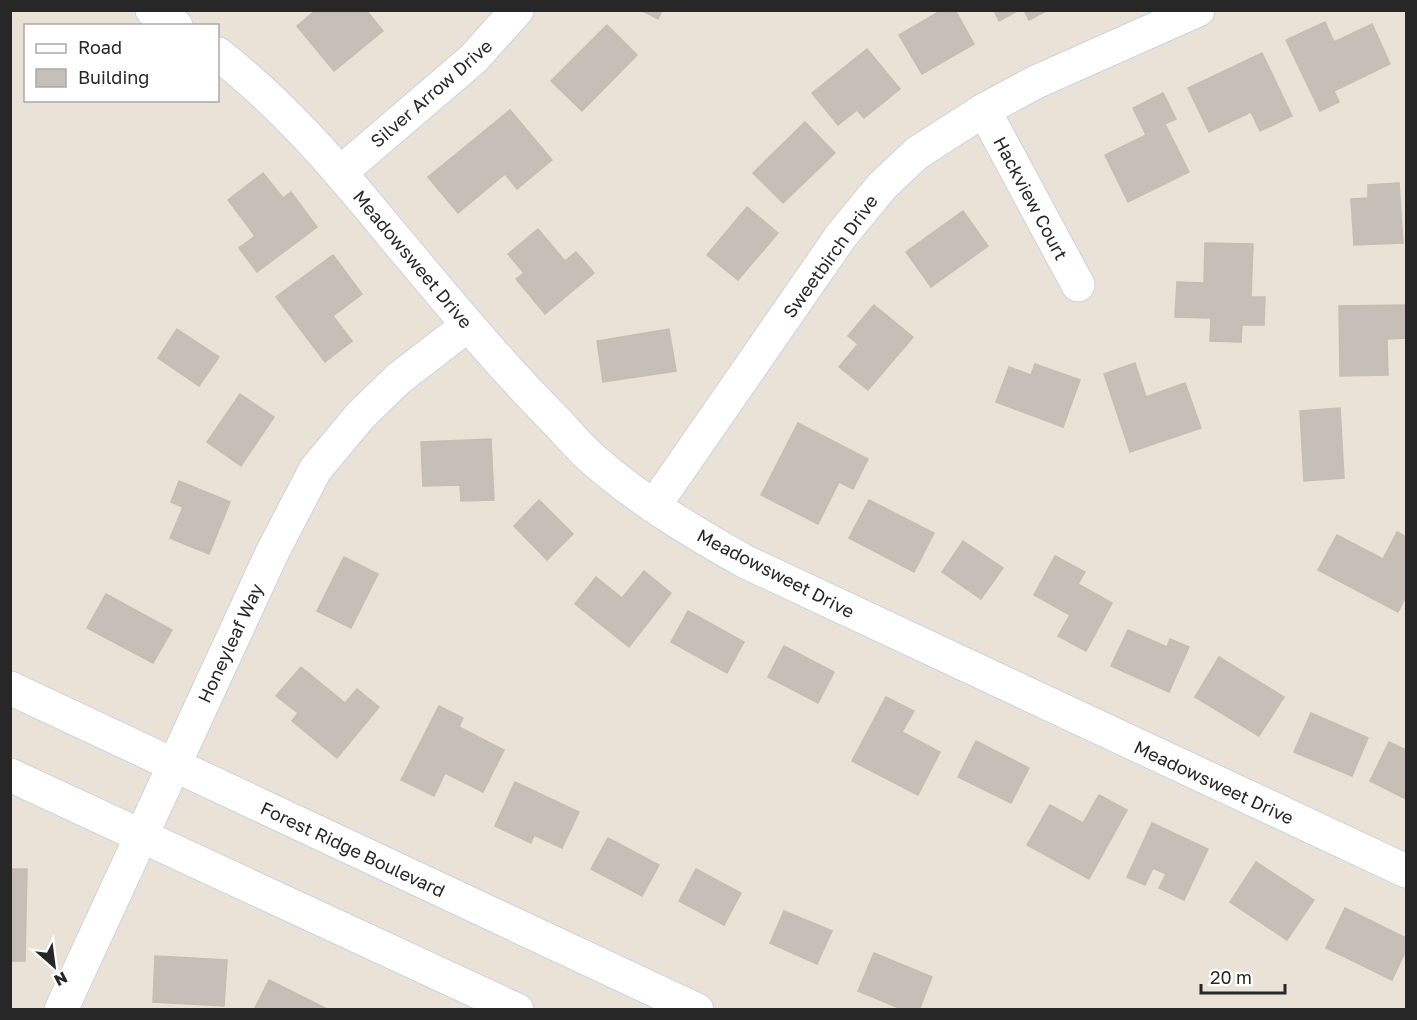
<svg xmlns="http://www.w3.org/2000/svg" width="1417" height="1020" viewBox="0 0 1417 1020" font-family="'Golos Text',sans-serif">
<style>
.building{fill:#c6bfb7;stroke:#c6beb1;stroke-width:1.5}
.lines{fill:none;stroke-linecap:round;stroke-linejoin:round}
.street-casing{stroke:#ccd1e1;stroke-width:35}
.street{stroke:#fff;stroke-width:33}
.labels{text-anchor:middle;dominant-baseline:central;stroke-width:4.5;stroke-linejoin:round;paint-order:stroke}
.street-label{font-size:18px;fill:#272727;stroke:#fff}
</style>
<rect width="100%" height="100%" fill="#ebe2d7"/>
<g class="building">
<polygon points="316,10 366,10 383,31 334,71 297,26"/>
<polygon points="641,10 662,10 658,19"/>
<polygon points="942,10 955,10 974,44 922,74 899,35"/>
<polygon points="994,10 1019,10 999,21"/>
<polygon points="1024,10 1048,10 1029,20"/>
<polygon points="1325,22 1334,42 1372,24 1390,64 1334,91 1339,102 1320,111 1286,40"/>
<polygon points="607,25 637,55 582,111 551,81"/>
<polygon points="867,49 900,89 864,118 857,110 838,125 812,93"/>
<polygon points="1262,53 1292,116 1260,131 1251,112 1209,132 1188,88"/>
<polygon points="1163,93 1176,119 1165,124 1189,172 1128,202 1105,155 1146,135 1133,108"/>
<polygon points="510,110 552,160 517,189 505,174 458,213 428,177"/>
<polygon points="805,122 835,153 783,203 753,173"/>
<polygon points="263,173 283,198 291,192 317,227 257,272 239,248 255,236 228,200"/>
<polygon points="1399,183 1403,243 1354,245 1351,199 1368,198 1368,185"/>
<polygon points="747,207 778,233 738,280 707,255"/>
<polygon points="963,211 988,246 931,287 906,252"/>
<polygon points="538,229 565,261 576,252 594,273 545,314 516,279 524,273 508,254"/>
<polygon points="1205,243 1253,244 1251,297 1265,297 1264,325 1242,325 1241,342 1210,341 1211,318 1175,317 1177,282 1204,283"/>
<polygon points="333,255 362,294 333,316 352,341 325,362 276,297"/>
<polygon points="874,305 913,337 868,390 839,367 858,344 848,336"/>
<polygon points="1406,305 1406,338 1387,339 1388,375 1340,376 1339,306"/>
<polygon points="177,329 219,357 199,386 158,358"/>
<polygon points="669,329 676,371 603,382 597,341"/>
<polygon points="1135,363 1146,397 1185,383 1201,428 1130,452 1104,374"/>
<polygon points="1035,364 1080,380 1063,427 996,402 1009,367 1031,375"/>
<polygon points="240,394 274,417 241,466 207,442"/>
<polygon points="1340,408 1344,478 1304,481 1300,411"/>
<polygon points="798,423 868,459 853,489 839,482 818,524 761,495"/>
<polygon points="491,439 494,500 461,501 460,485 423,486 421,442"/>
<polygon points="179,481 230,502 209,554 170,538 183,507 171,502"/>
<polygon points="539,500 573,534 547,560 514,526"/>
<polygon points="869,500 934,533 914,572 849,538"/>
<polygon points="1397,532 1406,537 1406,596 1398,612 1318,570 1337,535 1383,559"/>
<polygon points="963,541 1003,568 981,599 942,572"/>
<polygon points="1055,556 1085,572 1078,584 1112,603 1086,651 1058,636 1070,615 1034,595"/>
<polygon points="344,557 378,574 351,628 317,611"/>
<polygon points="644,571 671,593 629,647 575,604 596,577 622,598"/>
<polygon points="106,594 172,630 153,663 87,628"/>
<polygon points="688,611 744,642 727,673 671,642"/>
<polygon points="1128,630 1167,647 1170,639 1189,647 1169,692 1111,666"/>
<polygon points="784,646 834,672 818,703 768,677"/>
<polygon points="1219,657 1284,697 1259,736 1195,697"/>
<polygon points="301,667 345,703 357,689 379,707 337,758 292,721 298,713 276,696"/>
<polygon points="886,697 914,711 902,732 940,752 918,795 852,761"/>
<polygon points="439,706 463,718 459,727 504,750 483,792 445,773 434,796 401,780"/>
<polygon points="1311,713 1368,738 1352,776 1294,752"/>
<polygon points="976,741 1029,768 1011,803 958,777"/>
<polygon points="1389,742 1406,750 1406,799 1370,781"/>
<polygon points="515,782 579,812 562,848 534,835 531,843 495,826"/>
<polygon points="1099,795 1127,810 1089,879 1027,845 1050,805 1083,823"/>
<polygon points="1152,823 1208,849 1184,900 1159,888 1166,874 1153,868 1145,885 1127,877"/>
<polygon points="608,838 659,865 642,896 591,869"/>
<polygon points="1256,862 1314,900 1287,940 1230,902"/>
<polygon points="10,869 27,869 25,961 10,961"/>
<polygon points="696,869 741,893 724,925 679,901"/>
<polygon points="1345,908 1406,938 1406,950 1392,980 1326,948"/>
<polygon points="784,911 832,931 817,964 770,943"/>
<polygon points="874,953 932,977 919,1010 904,1010 858,991"/>
<polygon points="155,956 227,960 224,1006 153,1002"/>
<polygon points="269,980 325,1008 325,1010 254,1010"/>
</g>
<g class="lines">
<g class="street-casing">
<g id="street">
<polyline points="152,10 176,26"/>
<path d="M218 54C285 106 339 170 393 236 447 300 499 364 558 423 570 436 582 450 596 462 641 501 694 533 746 562L1406 871"/>
<polyline points="984,110 1078,285"/>
<polyline points="341,172 473,59 517,10"/>
<polyline points="654,506 841,236 882,186 917,153 984,110 1036,82 1198,10"/>
<polyline points="10,688 697,1010"/>
<polyline points="10,775 517,1010"/>
<polyline points="61,1010 272,553 315,470 360,416 398,379 468,325"/>
</g>
</g>
<use href="#street" class="street"/>
</g>
<g class="labels">
<g class="street-label">
<text transform="translate(431 93) rotate(-41)">Silver Arrow Drive</text>
<text transform="translate(1031 198) rotate(62)">Hackview Court</text>
<text transform="translate(830 256) rotate(-54)">Sweetbirch Drive</text>
<text transform="translate(413 259) rotate(50)">Meadowsweet Drive</text>
<text transform="translate(776 573) rotate(27)">Meadowsweet Drive</text>
<text transform="translate(230 643) rotate(-65)">Honeyleaf Way</text>
<text transform="translate(1214 782) rotate(25)">Meadowsweet Drive</text>
<text transform="translate(353 849) rotate(25)">Forest Ridge Boulevard</text>
</g>
</g>
<rect width="1417" height="1020" fill="none" stroke="#272727" stroke-width="24"/>
<rect x="24" y="24" width="195" height="78" fill="#ffffff" stroke="#a9a9a9" stroke-width="1.5"/>
<rect x="36" y="44" width="30" height="9" fill="#ffffff" stroke="#a9a9a9" stroke-width="1.5"/>
<text x="78" y="54" font-size="18" fill="#272727">Road</text>
<rect x="36" y="69" width="30" height="18" fill="#c6bfb7" stroke="#a9a9a9" stroke-width="1.5"/>
<text x="78" y="84" font-size="18" fill="#272727">Building</text>
<g transform="translate(54 966) rotate(152)" stroke="#ffffff" stroke-width="4.5" paint-order="stroke">
<path d="M0-4.5L10 22L0 15L-10 22Z" fill="#272727"/>
<text y="-9" font-size="16" font-weight="bold" text-anchor="middle" fill="#272727">N</text>
</g>
<path d="M1201 984v9h84v-9" fill="none" stroke="#272727" stroke-width="3"/>
<text x="1210" y="984" font-size="18" fill="#272727" stroke="#ffffff" stroke-width="4.5" paint-order="stroke">20 m</text>
</svg>
